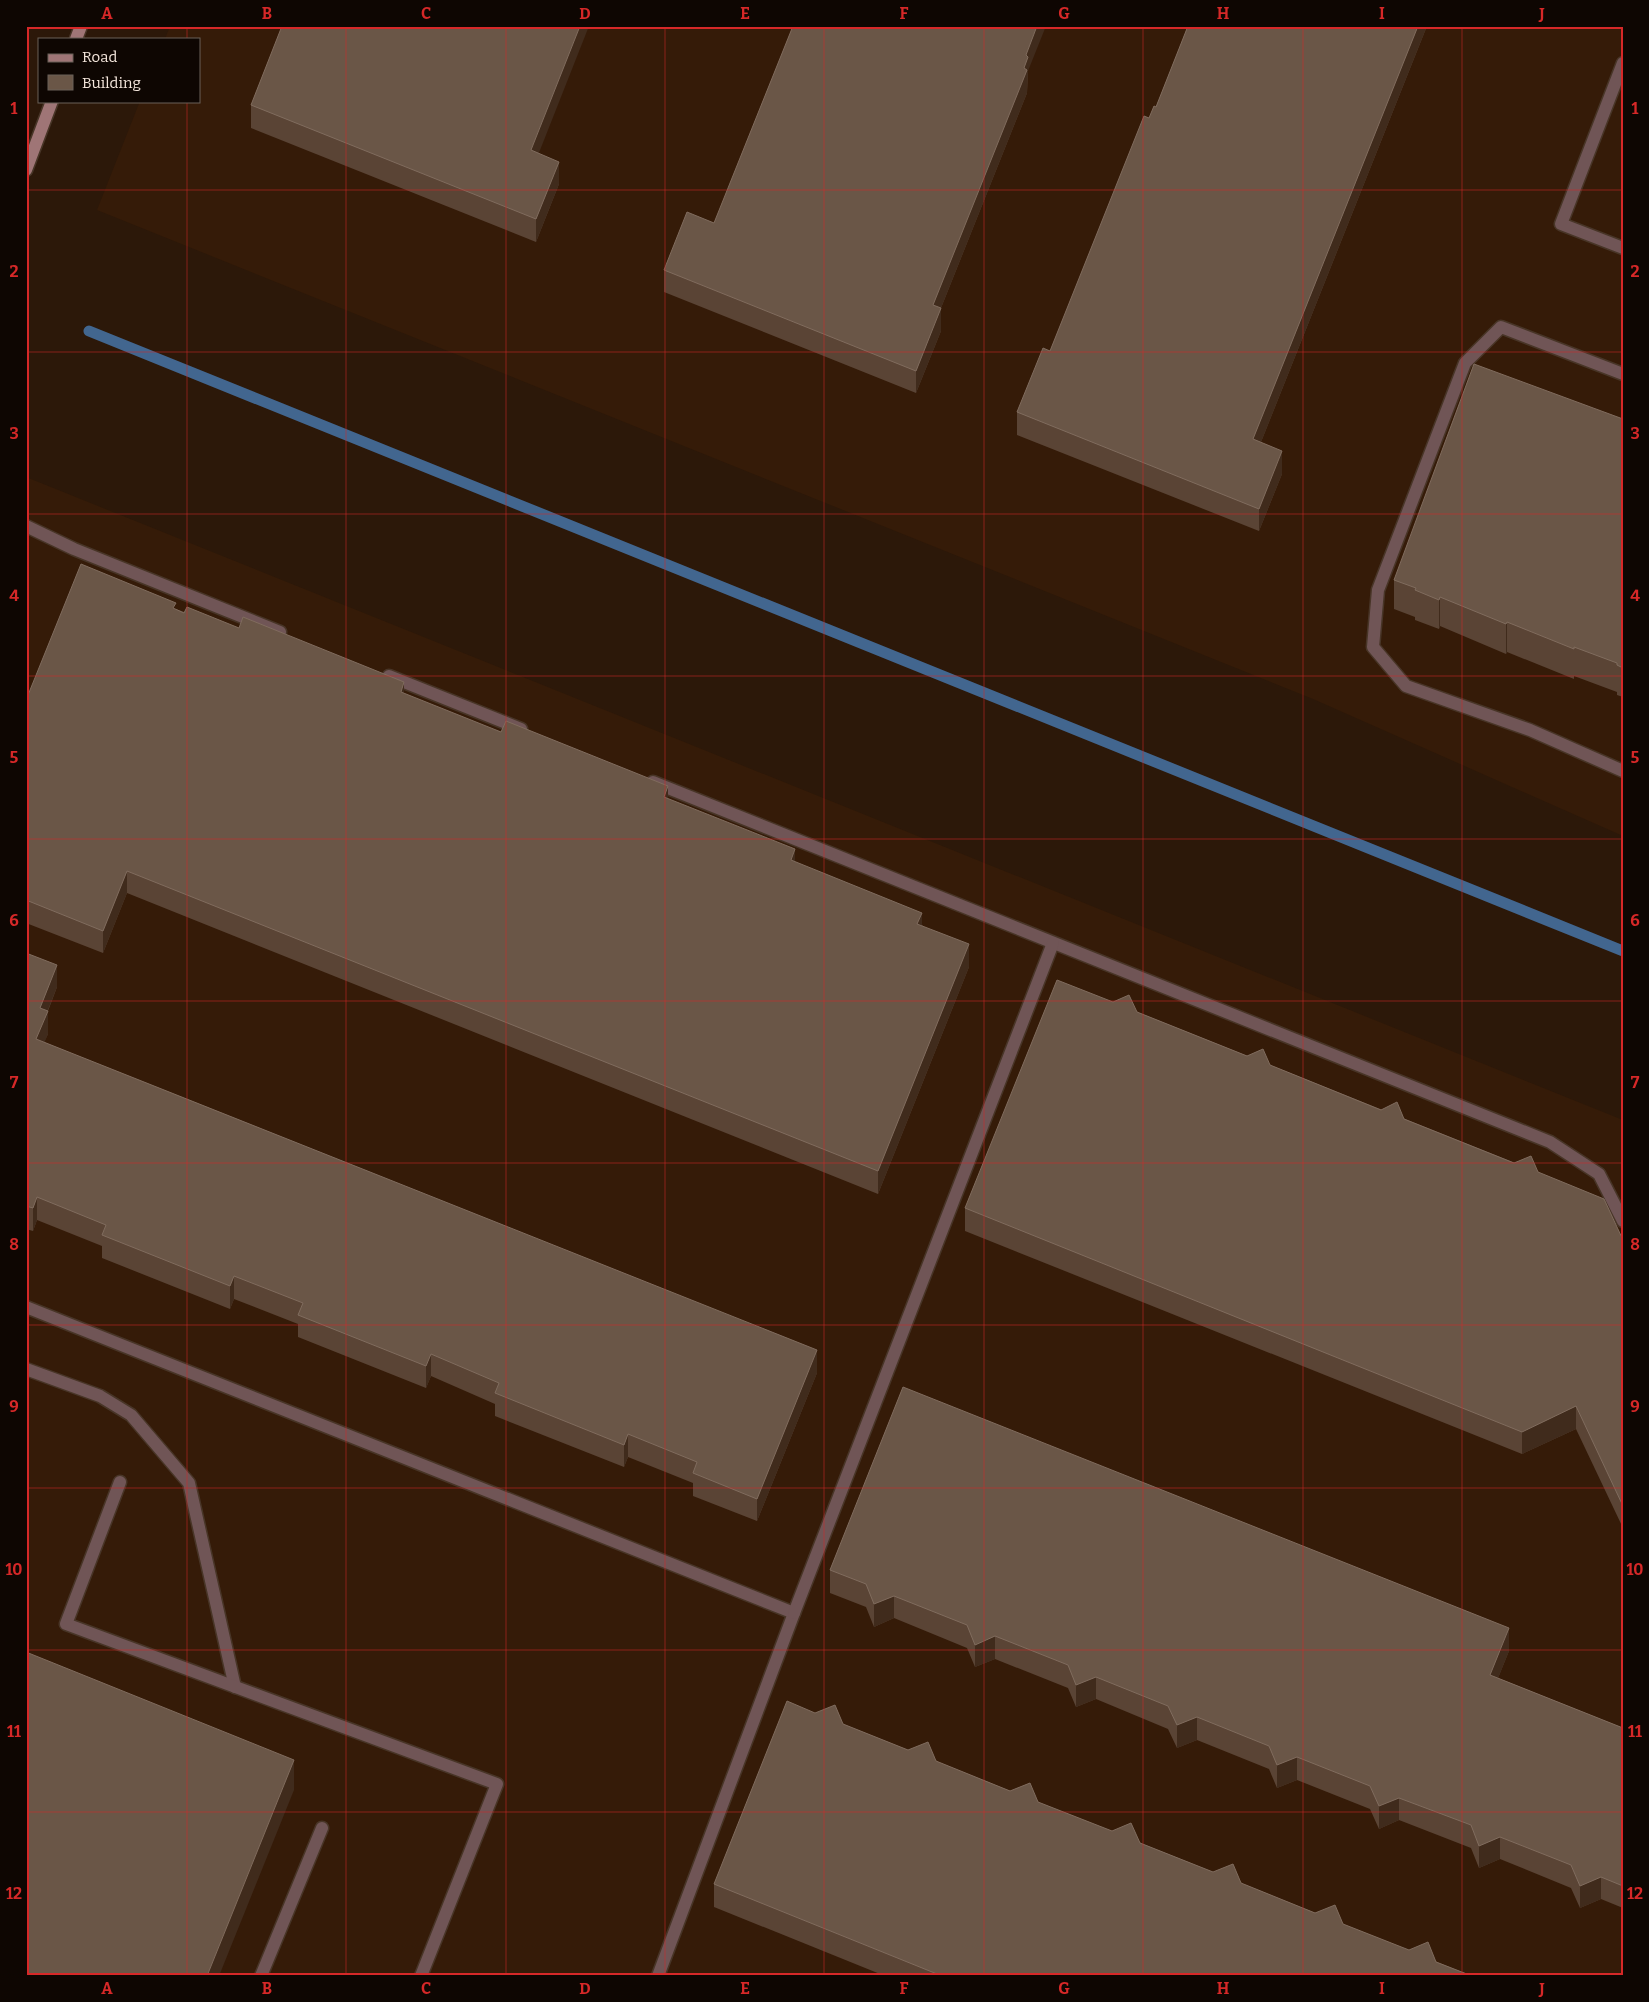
<svg xmlns="http://www.w3.org/2000/svg" width="1649" height="2002" viewBox="0 0 1649 2002" font-family="Bitter,serif">
<style>
.built{fill:#351b08}
.lines{fill:none;stroke-linecap:round;stroke-linejoin:round}
.stream{stroke:#42668f;stroke-width:11}
.lane-casing{stroke:#483527;stroke-width:15}
.secondary-casing{stroke:#483527;stroke-width:15}
.lane{stroke:#705556;stroke-width:12}
.secondary{stroke:#9f7576;stroke-width:12}
.wall{fill:#5a4435}
.shaded-wall{fill:#402b1c}
.building{fill:#6a5647;stroke:#806c5e}
.grid{fill:none;stroke:#d62828;stroke-width:1;stroke-opacity:0.55}
.neatline{fill:none;stroke:#d62828;stroke-width:2}
.grid-label{font-size:16px;text-anchor:middle;font-weight:bold;fill:#d62828}
</style>
<rect width="100%" height="100%" fill="#2c1809"/>
<g class="built">
<polygon points="170,26 1623,26 1623,836 1313,699 97,210 140,101 199,101 199,39 165,39"/>
<polygon points="26,477 1623,1120 1623,1976 26,1976"/>
</g>
<g class="lines">
<polyline class="stream" points="89,331 1623,951"/>
<g class="lane-casing">
<g id="lane">
<polyline points="1623,63 1561,224 1623,248"/>
<polyline points="1623,374 1501,327 1465,363 1378,590 1373,647 1406,686 1530,730 1623,771"/>
<polyline points="26,526 74,549 280,632"/>
<polyline points="389,676 521,729"/>
<polyline points="653,782 1550,1142 1599,1174 1623,1221"/>
<polyline points="26,1307 794,1613 658,1976"/>
<polyline points="26,1369 100,1396 131,1415 189,1483 235,1687"/>
<polyline points="120,1482 66,1624 497,1784 421,1976"/>
<polyline points="794,1613 1053,943"/>
<polyline points="261,1976 322,1828"/>
</g>
</g>
<g class="secondary-casing">
<g id="secondary">
<polyline points="76,39 81,26"/>
<polyline points="26,170 52,101"/>
</g>
</g>
<use href="#lane" class="lane"/>
<use href="#secondary" class="secondary"/>
</g>
<g class="wall">
<polygon points="1188,26 1427,26 1261,442 1282,474 1259,531 1017,435 1017,412 1050,351 1149,118 1156,107"/>
<polygon points="1028,71 1027,93 941,308 941,331 916,393 664,292 664,270 714,223"/>
<polygon points="251,105 539,153 559,184 536,242 251,128"/>
<polygon points="1623,419 1623,697 1617,695 1617,692 1574,676 1574,679 1507,652 1506,654 1440,626 1439,629 1415,620 1415,617 1394,609 1394,580"/>
<polygon points="176,609 404,694 668,799 922,925 969,967 878,1194 127,893 103,953 26,923 26,700"/>
<polygon points="26,953 57,987 48,1011 48,1034 44,1042 817,1373 757,1521 693,1496 693,1483 628,1457 624,1467 495,1416 495,1404 431,1376 426,1388 298,1337 298,1324 234,1299 230,1309 102,1258 102,1246 37,1220 33,1231 26,1229"/>
<polygon points="1137,1012 1538,1172 1623,1240 1623,1528 1576,1429 1522,1454 965,1231 965,1208"/>
<polygon points="830,1570 1509,1651 1498,1678 1623,1728 1623,1908 1601,1899 1580,1908 1571,1888 1500,1859 1479,1868 1471,1848 1399,1820 1379,1829 1370,1809 1297,1780 1277,1788 1269,1769 1197,1740 1177,1748 1168,1729 1096,1699 1076,1707 1068,1688 995,1659 975,1667 967,1648 894,1618 874,1627 866,1607 830,1593"/>
<polygon points="843,1724 1343,1924 1472,1976 885,1976 714,1907 714,1884"/>
</g>
<g class="shaded-wall">
<polygon points="580,26 589,26 531,173 531,150"/>
<polygon points="1037,26 1046,26 1028,71 1027,93 933,328 933,305 1024,68 1026,55"/>
<polygon points="1418,26 1427,26 1253,462 1253,439"/>
<polygon points="559,162 559,184 536,242 536,219"/>
<polygon points="941,308 941,331 916,393 916,371"/>
<polygon points="1282,451 1282,474 1259,531 1259,509"/>
<polygon points="1440,597 1440,626 1439,629 1439,600"/>
<polygon points="1507,622 1507,652 1506,654 1506,624"/>
<polygon points="404,682 404,704 401,692"/>
<polygon points="668,786 668,809 664,797"/>
<polygon points="795,849 795,872 791,860"/>
<polygon points="127,871 127,893 103,953 103,931"/>
<polygon points="922,913 922,935 917,924"/>
<polygon points="969,944 969,967 878,1194 878,1171"/>
<polygon points="57,965 57,987 40,1030 40,1008"/>
<polygon points="48,1011 48,1034 36,1062 36,1039"/>
<polygon points="37,1197 37,1220 33,1231 33,1208"/>
<polygon points="234,1276 234,1299 230,1309 230,1286"/>
<polygon points="817,1350 817,1373 757,1521 757,1499"/>
<polygon points="431,1354 431,1376 426,1388 426,1366"/>
<polygon points="1576,1406 1576,1429 1522,1454 1522,1432"/>
<polygon points="628,1434 628,1457 624,1467 624,1445"/>
<polygon points="894,1596 894,1618 874,1627 874,1604"/>
<polygon points="1509,1628 1509,1651 1490,1698 1490,1675"/>
<polygon points="995,1636 995,1659 975,1667 975,1645"/>
<polygon points="1096,1677 1096,1699 1076,1707 1076,1685"/>
<polygon points="1197,1717 1197,1740 1177,1748 1177,1725"/>
<polygon points="1297,1757 1297,1780 1277,1788 1277,1765"/>
<polygon points="294,1760 294,1790 219,1976 207,1976"/>
<polygon points="1399,1798 1399,1820 1379,1829 1379,1806"/>
<polygon points="1500,1837 1500,1859 1479,1868 1479,1846"/>
<polygon points="1601,1877 1601,1899 1580,1908 1580,1886"/>
</g>
<g class="building">
<polygon points="282,26 580,26 531,150 559,162 536,219 251,105"/>
<polygon points="793,26 1037,26 1026,55 1028,57 1024,68 1027,70 933,305 941,308 916,371 664,270 687,212 714,223"/>
<polygon points="1188,26 1418,26 1253,439 1282,451 1259,509 1017,412 1043,348 1050,351 1144,116 1149,118 1154,106 1156,107"/>
<polygon points="1474,364 1623,419 1623,668 1617,665 1617,663 1574,647 1574,649 1507,622 1506,624 1440,597 1439,600 1415,590 1416,588 1394,580"/>
<polygon points="81,564 176,603 173,608 184,613 187,607 239,628 243,617 404,682 401,692 501,732 506,721 668,786 664,797 795,849 791,860 922,913 917,924 969,944 878,1171 127,871 103,931 26,900 26,700"/>
<polygon points="26,953 57,965 40,1008 48,1011 36,1039 817,1350 757,1499 693,1473 697,1462 628,1434 624,1445 495,1393 499,1383 431,1354 426,1366 298,1315 303,1303 234,1276 230,1286 102,1235 106,1225 37,1197 33,1208 26,1206"/>
<polygon points="1057,980 1113,1002 1129,995 1137,1012 1247,1056 1263,1049 1270,1065 1381,1110 1397,1102 1404,1119 1514,1163 1531,1156 1538,1172 1604,1199 1623,1240 1623,1506 1576,1406 1522,1432 965,1208"/>
<polygon points="903,1387 1509,1628 1490,1675 1623,1728 1623,1886 1601,1877 1580,1886 1571,1865 1500,1837 1479,1846 1471,1825 1399,1798 1379,1806 1370,1786 1297,1757 1277,1765 1269,1746 1197,1717 1177,1725 1168,1706 1096,1677 1076,1685 1068,1665 995,1636 975,1645 967,1625 894,1596 874,1604 866,1584 830,1570"/>
<polygon points="26,1652 294,1760 207,1976 26,1976"/>
<polygon points="787,1701 815,1713 835,1705 843,1724 908,1750 928,1742 936,1761 1010,1791 1030,1783 1038,1802 1112,1831 1131,1823 1140,1843 1213,1872 1233,1864 1241,1883 1315,1913 1335,1905 1343,1924 1409,1950 1428,1942 1436,1962 1472,1976 942,1976 714,1884"/>
</g>
<path class="grid" d="M187 26V39M346 26V1976M506 26V1976M665 26V1976M824 26V1976M984 26V1976M1143 26V1976M1303 26V1976M1462 26V1976M187 101V1976M26 190H1623M26 352H1623M26 514H1623M26 676H1623M26 839H1623M26 1001H1623M26 1163H1623M26 1325H1623M26 1488H1623M26 1650H1623M26 1812H1623"/>
<rect width="1649" height="2002" fill="none" stroke="#0e0602" stroke-width="55"/>
<rect x="38" y="38" width="162" height="65" fill="#0e0602" stroke="#6a6059"/>
<rect x="48" y="54" width="25" height="8" fill="#9f7576" stroke="#6a6059"/>
<text x="82" y="62" font-size="15" fill="#f4e6dc">Road</text>
<rect x="48" y="75" width="25" height="15" fill="#6a5647" stroke="#6a6059"/>
<text x="82" y="88" font-size="15" fill="#f4e6dc">Building</text>
<rect x="28" y="28" width="1594" height="1946" class="neatline"/>
<g class="grid-label">
<text x="107" y="19">A</text>
<text x="267" y="19">B</text>
<text x="426" y="19">C</text>
<text x="585" y="19">D</text>
<text x="745" y="19">E</text>
<text x="904" y="19">F</text>
<text x="1064" y="19">G</text>
<text x="1223" y="19">H</text>
<text x="1382" y="19">I</text>
<text x="1542" y="19">J</text>
<text x="14" y="114">1</text>
<text x="1635" y="114">1</text>
<text x="14" y="277">2</text>
<text x="1635" y="277">2</text>
<text x="14" y="439">3</text>
<text x="1635" y="439">3</text>
<text x="14" y="601">4</text>
<text x="1635" y="601">4</text>
<text x="14" y="763">5</text>
<text x="1635" y="763">5</text>
<text x="14" y="926">6</text>
<text x="1635" y="926">6</text>
<text x="14" y="1088">7</text>
<text x="1635" y="1088">7</text>
<text x="14" y="1250">8</text>
<text x="1635" y="1250">8</text>
<text x="14" y="1412">9</text>
<text x="1635" y="1412">9</text>
<text x="14" y="1575">10</text>
<text x="1635" y="1575">10</text>
<text x="14" y="1737">11</text>
<text x="1635" y="1737">11</text>
<text x="14" y="1899">12</text>
<text x="1635" y="1899">12</text>
<text x="107" y="1994">A</text>
<text x="267" y="1994">B</text>
<text x="426" y="1994">C</text>
<text x="585" y="1994">D</text>
<text x="745" y="1994">E</text>
<text x="904" y="1994">F</text>
<text x="1064" y="1994">G</text>
<text x="1223" y="1994">H</text>
<text x="1382" y="1994">I</text>
<text x="1542" y="1994">J</text>
</g>
</svg>
